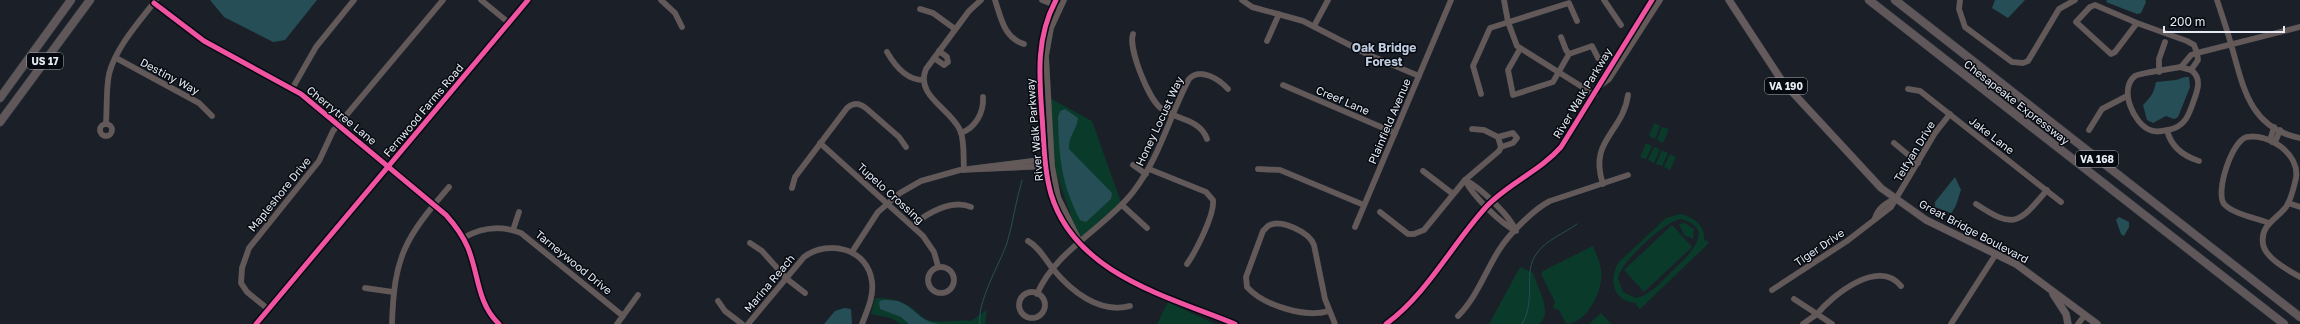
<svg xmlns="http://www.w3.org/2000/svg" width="2300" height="324" viewBox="0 0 2300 324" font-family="'Golos Text',sans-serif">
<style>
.green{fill:#093a2a;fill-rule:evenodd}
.water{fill:#264e56}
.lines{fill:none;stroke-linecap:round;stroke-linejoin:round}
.stream{stroke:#264e56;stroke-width:1}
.minor-casing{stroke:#383d44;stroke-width:6}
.major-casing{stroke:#383d44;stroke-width:8}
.highway-casing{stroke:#383d44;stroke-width:9}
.minor{stroke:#645959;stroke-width:5.5}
.major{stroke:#655a5c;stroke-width:7}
.highway{stroke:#5f575a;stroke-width:8}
.cycleway-casing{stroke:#06090f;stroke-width:8}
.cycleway{stroke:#f153a3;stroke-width:5}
.labels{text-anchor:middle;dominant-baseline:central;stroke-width:3;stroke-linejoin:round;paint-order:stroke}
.shield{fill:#06090f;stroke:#a2a7b0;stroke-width:1}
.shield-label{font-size:10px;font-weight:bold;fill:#e5ebf5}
.street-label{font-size:11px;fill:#e5ebf5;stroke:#06090f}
.neighbourhood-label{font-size:12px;font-weight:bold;fill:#becadd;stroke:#06090f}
</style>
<rect width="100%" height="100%" fill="#1b2028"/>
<g class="green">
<polygon points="1048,97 1092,121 1122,205 1080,242 1054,166"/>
<polygon points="1654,123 1660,126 1655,139 1649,136"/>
<polygon points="1662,127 1669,129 1663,143 1657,140"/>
<polygon points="1646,143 1652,146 1646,159 1640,157"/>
<polygon points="1654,147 1660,149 1654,163 1648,160"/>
<polygon points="1662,150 1668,153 1662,166 1656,164"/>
<polygon points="1670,154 1676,157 1670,170 1664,167"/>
<path d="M1680 214C1694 217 1706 226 1704 241L1706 240 1709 243 1640 309 1636 305 1637 303C1614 302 1607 280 1619 262L1666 218ZM1680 219C1719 228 1687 257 1672 271 1662 281 1651 295 1636 298L1623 292 1618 278C1621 262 1664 222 1680 219Z"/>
<polygon points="1685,223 1694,229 1693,239 1684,235 1679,224"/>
<polygon points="1672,225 1692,247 1644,292 1624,270"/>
<path d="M1593 246C1596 254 1600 261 1601 270 1604 289 1588 323 1566 324L1559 310 1553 308 1555 302 1541 274 1543 271Z"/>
<path d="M1520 267 1533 273C1537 286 1554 314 1539 324H1489Z"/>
<path d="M875 298C892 298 902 300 916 311 919 314 924 319 928 320 942 324 957 319 971 321L987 310 985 324H901L891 318 871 314Z"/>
<polygon points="1168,302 1215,324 1157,324"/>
<polygon points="1601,313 1611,324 1589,324"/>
</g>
<g class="water">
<polygon points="210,0 317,0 285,40 273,42 224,17"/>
<polygon points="1995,0 2025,0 2008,18 1992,8"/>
<polygon points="2107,0 2145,0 2146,2 2141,13 2137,14 2106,2"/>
<path d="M2185 77H2189L2190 87 2178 117 2174 119 2166 116 2153 123 2147 120 2143 105C2151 97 2154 93 2156 82L2176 80Z"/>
<path d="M1065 109 1078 118C1077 130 1068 136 1069 149L1112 193 1111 199 1086 222 1080 220C1061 183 1059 158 1058 117L1060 111Z"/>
<path d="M1955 177 1961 190C1958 197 1957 207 1951 213L1935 207V202Z"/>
<polygon points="2119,217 2129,222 2129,227 2124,236 2121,234 2116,220"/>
<path d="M882 300C887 300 893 300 898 301 916 308 919 322 940 324H909L901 317 880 309 879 302Z"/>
<polygon points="844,308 851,309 852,324 824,324 835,311"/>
</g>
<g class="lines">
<g class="stream">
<path d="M980 324C976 304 1000 263 1007 243 1013 223 1016 200 1022 180"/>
<path d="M1522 324C1537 299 1522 272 1537 253 1546 240 1565 233 1577 224"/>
</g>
<g class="minor-casing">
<g id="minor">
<polyline points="481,0 509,23"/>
<polyline points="661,0 675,13 682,27"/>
<path d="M995 0C1001 18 1004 38 1024 44"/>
<polyline points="1042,0 1057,6"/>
<path d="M1056 0C1036 37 1039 75 1042 116 1044 142 1044 169 1051 194 1075 274 1167 296 1235 324"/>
<polyline points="1064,0 1051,28 1046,56 1052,166 1058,197 1079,240"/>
<polyline points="1242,0 1252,7 1303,21 1369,55 1419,76"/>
<polyline points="1504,0 1508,22 1517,46 1595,95"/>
<polyline points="1604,0 1621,25"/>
<polyline points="1960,0 1959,9 1965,27 2012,62 2023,63 2028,61 2059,9 2075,0"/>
<path d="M2217 0C2222 15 2227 30 2231 44 2243 86 2249 128 2300 138"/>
<path d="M154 3 204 41 301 94 446 215C455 225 463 236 468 248 479 275 477 303 499 324"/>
<polyline points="920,9 933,13 955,29"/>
<polyline points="2137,23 2095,5 2090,7 2076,22 2111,54 2115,52 2137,23 2187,41 2194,45 2197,53 2300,27"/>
<polyline points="1314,26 1328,0"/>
<path d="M1133 34C1128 48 1149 101 1162 109 1177 120 1200 119 1207 139"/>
<polyline points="1561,37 1566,50 1569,54"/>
<polyline points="1267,41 1279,14"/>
<polyline points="1520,49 1508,70 1513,95 1553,82 1569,54 1592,46 1598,58"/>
<path d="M887 52C895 66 906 80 923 80"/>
<polyline points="116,58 199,103 212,116"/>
<polyline points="934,58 944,65 948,62 947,57 939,51"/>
<path d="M2180 67 2191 70C2202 78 2198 89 2194 100 2189 115 2185 127 2168 130 2162 131 2156 133 2150 130 2134 124 2118 89 2135 76 2139 73 2172 69 2180 67Z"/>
<polyline points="2181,67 2191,55 2197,53 2198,60 2191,70"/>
<polyline points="2159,72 2159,59 2165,42"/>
<polyline points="1283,85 1395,133"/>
<polyline points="1601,85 1609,79 1660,0"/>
<polyline points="292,89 316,47 354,0"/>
<polyline points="1908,89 1920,91 2061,202"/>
<polyline points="1481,94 1473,66 1490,28 1569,3 1577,21"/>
<circle cx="106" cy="130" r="6"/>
<path d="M106 124C107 108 106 89 109 74 116 47 139 22 156 0"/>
<polyline points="2274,127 2271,137 2272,142 2276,140 2280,130"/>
<polyline points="2089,130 2102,109 2127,96"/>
<path d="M2167 130C2171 147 2183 156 2199 161"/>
<path d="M961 133C975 128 984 113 983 97"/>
<polyline points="1498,137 1513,133 1517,138 1513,143 1501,147"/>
<polyline points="820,143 923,236 934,252 938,266"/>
<polyline points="1894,143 1918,163"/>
<polyline points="1133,165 1146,174"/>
<polyline points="968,169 1047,159"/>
<path d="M1149 169 1206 192 1213 200C1215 214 1196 251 1187 264"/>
<polyline points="1258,169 1280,170 1364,205"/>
<path d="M964 170C963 157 965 141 960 130 950 108 915 96 926 69L969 11 981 0"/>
<polyline points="1423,171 1453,194"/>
<path d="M1465 180C1480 187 1510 216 1516 231 1500 223 1473 196 1465 180Z"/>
<path d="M1603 184C1588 140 1623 133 1628 95"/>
<path d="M792 188 795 177 847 108C854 102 860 103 867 109L899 137 906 147"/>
<polyline points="2288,203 2300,207"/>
<path d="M1976 204C2015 230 2019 223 2047 190"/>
<polyline points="1122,205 1147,228"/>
<polyline points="1380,212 1408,234 1414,234 1424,230 1465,180 1499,151 1501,147 1498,137 1484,130 1472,129"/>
<path d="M1875 218C1878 208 1885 203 1895 199"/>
<path d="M2269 223C2256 218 2233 214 2224 204 2215 192 2232 140 2247 137 2269 133 2300 154 2296 178 2294 187 2291 200 2286 207 2276 220 2260 225 2263 244 2265 258 2288 270 2300 277"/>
<path d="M913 226C926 213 952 199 971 207"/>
<polyline points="1355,227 1451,0"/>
<polyline points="513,230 519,212"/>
<path d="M463 238C482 227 501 225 521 233L623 316"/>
<path d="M1028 241C1039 247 1045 259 1053 269 1071 291 1099 314 1130 306"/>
<polyline points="750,243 762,251 787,279 805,293"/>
<polyline points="852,252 878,212 900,193 921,181 960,170 1049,166"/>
<circle cx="941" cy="280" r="13"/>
<polyline points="365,288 393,292"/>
<polyline points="1772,290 1847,241 1891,207 1935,133 1950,114"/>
<circle cx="1032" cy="305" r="13"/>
<path d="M1037 294C1056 250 1105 228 1133 192 1160 157 1169 117 1189 79 1200 67 1219 79 1228 89"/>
<path d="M1794 299 1817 314C1833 295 1878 258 1901 286"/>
<polyline points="718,301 725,311 742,324"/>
<polyline points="268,309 247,292 241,283 242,268 249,248 319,161 333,131 443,0"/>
<path d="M1329 311C1306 318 1264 306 1247 287L1246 277 1263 231 1268 226C1280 218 1309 232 1314 245L1325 299 1335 324"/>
<path d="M1458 316C1477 297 1485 272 1499 250 1509 234 1534 209 1550 201L1628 175"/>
<polyline points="256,324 528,0"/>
<path d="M392 324C394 256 405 238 449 187"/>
<polyline points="617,324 638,295"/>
<path d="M748 324 804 257C828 239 868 248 872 282 874 296 867 311 862 324"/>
<path d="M1386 324C1428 293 1452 244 1487 206 1509 183 1540 171 1561 147L1652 0"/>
<polyline points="1803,324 1817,314 1832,324"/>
<polyline points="1951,324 1996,254"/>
<polyline points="2078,324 2085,315"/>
</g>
</g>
<g class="major-casing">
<g id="major">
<polyline points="1729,0 1782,81 1881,188 1926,220 2016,264 2097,324"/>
<polyline points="2053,294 2066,314 2068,324"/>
</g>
</g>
<g class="highway-casing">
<g id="highway">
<polyline points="1869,0 2284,324"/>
<polyline points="1895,0 2300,317"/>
<polyline points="0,98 71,0"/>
<polyline points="0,122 90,0"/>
</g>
</g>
<use href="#minor" class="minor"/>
<use href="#major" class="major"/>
<use href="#highway" class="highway"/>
<g class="cycleway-casing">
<g id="cycleway">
<path d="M1056 0C1036 37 1039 75 1042 116 1044 142 1044 169 1051 194 1075 274 1167 296 1235 324"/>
<path d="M154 3 204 41 301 94 446 215C455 225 463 236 468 248 479 275 477 303 499 324"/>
<polyline points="256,324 528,0"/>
<path d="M1386 324C1428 293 1452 244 1487 206 1509 183 1540 171 1561 147L1652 0"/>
</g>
</g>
<use href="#cycleway" class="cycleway"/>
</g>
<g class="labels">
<g class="shield">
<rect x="27" y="53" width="36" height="16" rx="3"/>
<rect x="1765" y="78" width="42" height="16" rx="3"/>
<rect x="2076" y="151" width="42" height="16" rx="3"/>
</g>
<g class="shield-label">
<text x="45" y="61">US 17</text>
<text x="1786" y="86">VA 190</text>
<text x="2097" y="159">VA 168</text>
</g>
<g class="street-label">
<text transform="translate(170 76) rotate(28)">Destiny Way</text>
<text transform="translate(1582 93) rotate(-59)">River Walk Parkway</text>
<text transform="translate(1343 100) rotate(23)">Creef Lane</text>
<text transform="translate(2017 102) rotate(38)">Chesapeake Expressway</text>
<text transform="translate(423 110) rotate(-50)">Fernwood Farms Road</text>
<text transform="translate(342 115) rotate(39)">Cherrytree Lane</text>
<text transform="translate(1159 121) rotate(-65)">Honey Locust Way</text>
<text transform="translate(1389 121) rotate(-67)">Plainfield Avenue</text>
<text transform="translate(1034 130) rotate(-95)">River Walk Parkway</text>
<text transform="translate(1992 135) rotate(38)">Jake Lane</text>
<text transform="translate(1914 151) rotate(-59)">Telfyan Drive</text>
<text transform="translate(891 193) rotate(42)">Tupelo Crossing</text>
<text transform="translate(279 194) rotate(-51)">Mapleshore Drive</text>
<text transform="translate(1974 231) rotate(28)">Great Bridge Boulevard</text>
<text transform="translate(1819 247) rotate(-34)">Tiger Drive</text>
<text transform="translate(574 262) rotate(39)">Tarneywood Drive</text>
<text transform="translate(769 283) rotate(-50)">Marina Reach</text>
</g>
<g class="neighbourhood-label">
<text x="1384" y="47">Oak Bridge<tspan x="1384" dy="14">Forest</tspan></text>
</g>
</g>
<path d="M2164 26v6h120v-6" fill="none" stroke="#e5ebf5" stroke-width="2"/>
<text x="2170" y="26" font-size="12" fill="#e5ebf5" stroke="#06090f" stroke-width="3" paint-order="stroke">200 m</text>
</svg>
